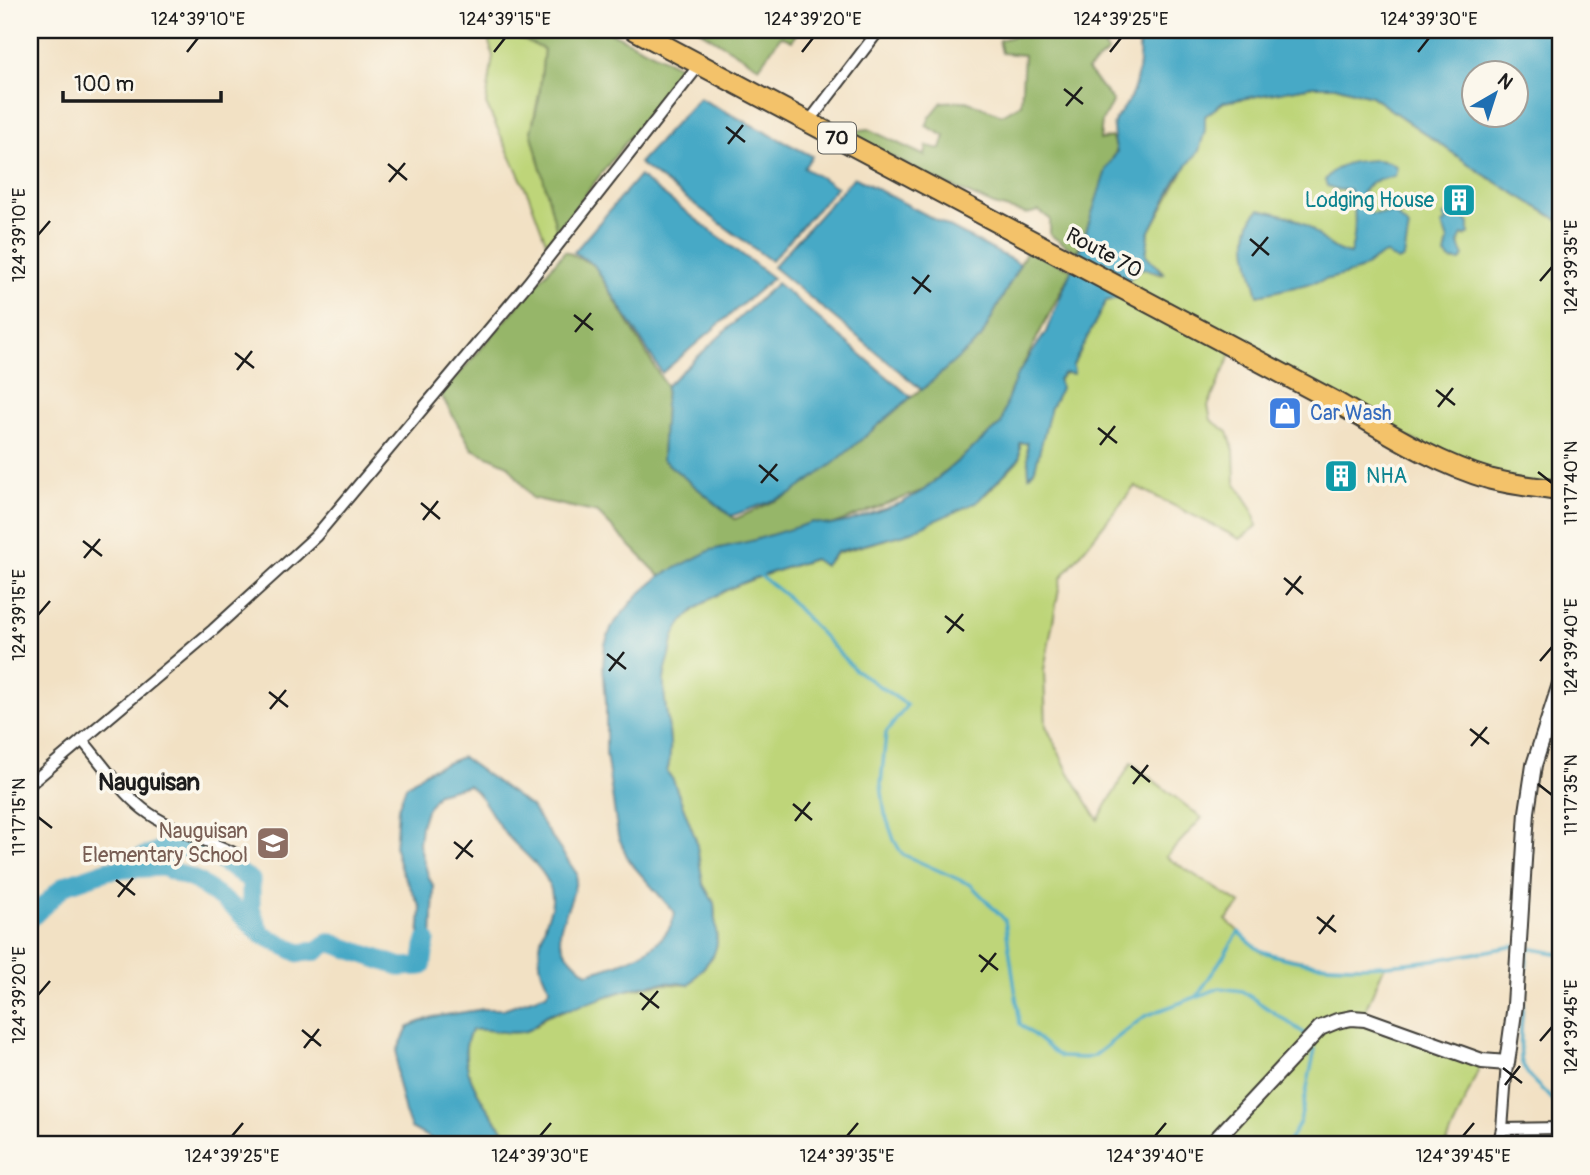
<svg xmlns="http://www.w3.org/2000/svg" width="1590" height="1175" viewBox="0 0 1590 1175" font-family="Pangolin,sans-serif">
<style>
.green{fill:#bed579;stroke:#6d784a;stroke-width:2;fill-rule:evenodd}
.forest{fill:#96b669;stroke:#596942;stroke-width:2}
.water{fill:#47a9c6;stroke:#326271;stroke-width:2;fill-rule:evenodd}
.lines{fill:none;stroke-linecap:round;stroke-linejoin:round}
.stream{stroke:#47a9c6;stroke-width:3.5}
.river{stroke:#47a9c6;stroke-width:19}
.minor-casing{stroke:#3c3a35;stroke-width:14}
.tertiary-casing{stroke:#3c3a35;stroke-width:18}
.trunk-casing{stroke:#3c3a35;stroke-width:23}
.minor{stroke:#fff;stroke-width:10}
.tertiary{stroke:#fff;stroke-width:14}
.trunk{stroke:#f3c26a;stroke-width:19}
.ticks{fill:none;stroke:#1c1c1c;stroke-width:2.5}
.labels{text-anchor:middle;dominant-baseline:central;stroke-width:7;stroke-linejoin:round;paint-order:stroke}
.shield{fill:#fbf7ec;stroke:#5f5e5a;stroke-width:2}
.shield-label{font-size:19px;font-weight:bold;fill:#1c1c1c}
.culture-label{font-size:21px;fill:#0d838f;stroke:#fbf7ec;text-anchor:end}
.street-label{font-size:21px;fill:#1c1c1c;stroke:#fbf7ec}
.shop-label{font-size:21px;fill:#366cbe;stroke:#fbf7ec;text-anchor:start}
.education-label{font-size:21px;fill:#785e54;stroke:#fbf7ec;text-anchor:end}
.quarter-label{font-size:24px;font-weight:bold;fill:#1c1c1c;stroke:#fbf7ec}
.neatline{fill:none;stroke:#1c1c1c;stroke-width:2.5}
.ticks-label{font-size:18px;text-anchor:middle;fill:#1c1c1c}
</style>
<rect width="100%" height="100%" fill="#fbf7ec"/>
<filter id="ink" filterUnits="userSpaceOnUse"><feTurbulence type="fractalNoise" baseFrequency=".0143" numOctaves="2"/><feDisplacementMap in="SourceGraphic" scale="14" xChannelSelector="R" yChannelSelector="G"/><feConvolveMatrix kernelMatrix="1 2 1 2 8 2 1 2 1" color-interpolation-filters="sRGB"/></filter>
<filter id="wash" filterUnits="userSpaceOnUse"><feTurbulence type="fractalNoise" baseFrequency=".00686" numOctaves="4" result="noise"/><feDisplacementMap in="SourceGraphic" scale="28" xChannelSelector="R" yChannelSelector="G"/><feGaussianBlur stdDeviation="1.57" result="paint"/><feColorMatrix in="noise" values="0 0 0 0 0 0 0 0 0 0 0 0 0 0 0 0 0 1.4 0 .05"/><feComposite in="paint" operator="in"/></filter>
<g filter="url(#wash)">
<rect width="100%" height="100%" fill="#f2e1c4"/>
<g class="green">
<polygon points="482,30 502,30 544,49 540,88 533,123 537,151 557,231 546,242 529,196 486,104 493,56 487,35"/>
<path d="M1313 86H1335L1371 96 1483 174 1560 221V490L1491 479 1233 349 1208 406 1211 420 1228 432 1234 451 1235 482 1252 508 1257 526 1240 539 1135 486 1061 578 1044 670 1046 726 1068 771 1098 820 1131 763 1202 818 1166 857 1241 904 1226 920 1261 952 1322 965H1385L1366 1008 1365 1019 1482 1061 1446 1145H517C493 1120 449 1065 472 1030L536 1026 547 1015 561 1012 611 993 662 984 689 985 713 956 717 944 714 903 703 884 696 840 673 780 667 772C676 742 663 712 664 681 664 673 668 663 670 655 672 648 672 640 675 634 694 592 774 572 815 559L824 566 837 553 905 534 986 494 1020 458V443H1027L1030 475 1051 407 1061 388 1058 380 1073 365 1106 301 1117 298 1131 277 1141 268 1162 275 1163 272 1146 255 1149 233 1205 130V116L1224 102ZM1447 213 1462 216 1469 223 1466 236 1462 235 1459 239 1461 252 1457 261 1450 260 1446 250 1448 240 1444 227 1447 221Z"/>
</g>
<g class="forest">
<polygon points="474,30 606,30 683,68 557,231 531,131 539,99 544,49 502,30"/>
<polygon points="699,30 798,30 792,41 781,36 759,67"/>
<path d="M1024 30H1071L1073 37 1085 41 1098 33 1108 52 1087 70 1113 101 1102 121 1100 140 1111 137 1117 149C1100 182 1094 220 1076 252L1050 235V219L1039 211 1027 214 994 205 930 177 845 132 868 129 925 156 927 146 941 149 945 136 926 126 930 117 942 102 966 101 1002 115 1021 104 1024 55 1002 53 999 40 1019 35Z"/>
<polygon points="565,251 594,265 666,386 662,459 735,519 791,494 868,434 981,338 1027,251 1072,269 1010,391 1001,424 924,490 831,525 731,546 660,576 598,513 532,498 508,465 472,449 441,395"/>
</g>
<g class="water">
<path d="M1137 30H1560V221L1483 174 1371 96 1335 86H1313L1224 102 1205 116V130L1199 151 1177 178 1149 233 1146 255 1164 274 1141 268 1131 277 1117 298 1106 301 1073 365 1074 374 1064 373 1058 379 1061 388 1051 407 1035 469 1029 476 1027 443H1020V458L977 502 905 534 837 552 824 566 814 559C773 572 694 592 675 634 672 640 672 648 670 655 668 663 664 673 664 681 663 712 676 742 667 772L673 780 696 840 703 884 714 903 717 944 713 956 689 985C652 976 608 997 573 1008 566 1011 554 1011 547 1015 539 1019 536 1028 526 1031 510 1036 490 1028 472 1030 449 1065 493 1120 517 1145H442L411 1128 405 1113 397 1079V1051L409 1026 433 1017 484 1009H503L546 994 550 988C535 967 538 945 546 922 549 913 553 906 552 896 550 870 519 851 504 832 492 817 485 798 469 785L438 793 426 810 421 826 419 844 429 878 434 887 432 942 429 956 422 966 415 956 419 941 421 908 401 870 395 848 398 808 406 786 427 771 462 757 531 807 577 874C572 923 536 932 587 973 619 965 668 950 675 913L629 861 618 836 606 754V701L603 666 605 644 612 626 637 596 660 576 711 550 751 541 813 522 831 525 850 521 901 503 924 490 1001 424 1007 400 1016 377 1046 332 1082 244 1107 167 1117 152C1106 109 1121 123 1133 91 1140 71 1141 51 1137 30ZM1474 74H1516V116H1474Z"/>
<polygon points="699,98 812,156 804,168 837,187 771,261 639,163"/>
<path d="M1377 160 1389 162 1397 167 1395 176 1372 182 1362 193 1363 207 1371 214 1394 213 1409 227 1404 258 1398 261 1386 254C1371 258 1369 267 1357 271 1325 281 1292 288 1258 295 1251 268 1236 230 1260 209 1271 212 1283 214 1293 218 1315 226 1326 250 1350 254 1356 237 1357 206 1349 189L1339 190 1327 186 1325 180C1338 161 1356 161 1377 160Z"/>
<polygon points="639,176 773,278 662,373 594,265 574,252"/>
<polygon points="854,177 1020,264 981,338 922,390 773,267"/>
<path d="M1447 213 1462 216 1469 223V234L1462 235C1456 243 1461 249 1464 256L1461 261 1450 260 1445 255 1448 240 1442 224 1447 222 1443 216Z"/>
<polygon points="777,283 911,397 834,463 791,494 731,516 662,459 666,386"/>
</g>
<g class="lines">
<g class="stream">
<polyline points="757,573 786,596 854,669 907,705 886,733 881,785 885,814 894,840 902,854 971,885 1005,920 1020,1024 1060,1057 1085,1058 1094,1056 1145,1016 1220,988 1242,991 1307,1035"/>
<path d="M1560 954 1528 948C1526 968 1517 1049 1522 1063 1532 1089 1556 1091 1560 1121"/>
<path d="M1198 995 1239 932C1247 939 1255 949 1264 952 1338 979 1438 961 1514 946"/>
<polyline points="1287,1145 1300,1122 1315,1049"/>
</g>
<g class="river">
<polyline points="126,863 170,846 206,852 251,880 251,909 259,929"/>
<polyline points="30,919 65,885 109,870 163,867 197,881 234,908 261,934 299,953 317,951 329,942 401,967 422,966 426,940"/>
</g>
</g>
</g>
<g filter="url(#ink)">
<g class="lines">
<g class="minor-casing">
<g id="minor">
<polyline points="808,123 879,30"/>
<path d="M82 740C102 763 119 790 143 809 170 830 206 839 236 854"/>
<polyline points="30,784 213,630 316,536 528,283 700,64"/>
<polyline points="1502,1129 1560,1128"/>
<polyline points="1498,1145 1502,1129 1507,1063"/>
</g>
</g>
<g class="tertiary-casing">
<polyline id="tertiary" points="1211,1145 1320,1028 1337,1021 1352,1018 1365,1019 1482,1061 1507,1063 1515,1005 1527,812 1534,765 1560,684"/>
</g>
<g class="trunk-casing">
<path id="trunk" d="M635 30 1334 401C1384 430 1434 463 1490 479 1513 485 1537 487 1560 491"/>
</g>
<use href="#minor" class="minor"/>
<use href="#tertiary" class="tertiary"/>
<use href="#trunk" class="trunk"/>
</g>
</g>
<path class="ticks" d="M187 52 198 38M494 52 505 38M802 52 813 38M1110 52 1121 38M1418 52 1429 38M1064 89 1083 104M1066 106 1082 87M726 127 745 142M728 144 743 125M388 164 407 180M389 182 405 163M38 235 50 221M1250 239 1269 255M1252 256 1268 237M912 277 931 292M1540 281 1552 267M914 294 929 275M574 315 593 330M575 332 591 313M235 353 254 368M237 370 252 351M1436 390 1455 405M1438 407 1453 388M1098 428 1117 443M1100 445 1115 426M759 465 778 481M1538 472 1552 483M761 483 777 464M421 503 440 519M423 520 438 501M83 541 102 556M84 558 100 539M1284 578 1303 594M1286 595 1301 576M38 615 50 601M945 616 964 631M947 633 963 614M607 654 626 669M1540 661 1552 647M609 671 624 652M269 692 288 707M270 709 286 690M1470 729 1489 744M1471 746 1487 727M1131 766 1150 782M1133 784 1148 765M1538 784 1552 795M793 804 812 820M38 817 52 828M795 821 810 802M454 842 473 857M456 859 472 840M116 880 135 895M118 897 133 878M1317 917 1336 932M1319 934 1334 915M979 955 998 970M981 972 996 953M640 993 659 1008M38 995 50 981M642 1010 658 991M302 1030 321 1046M1540 1041 1552 1027M304 1048 319 1029M1503 1068 1522 1083M1505 1085 1520 1066M232 1136 243 1123M540 1136 551 1123M847 1136 858 1123M1155 1136 1166 1123M1463 1136 1474 1123"/>
<defs>
<g id="building-square" transform="scale(1.75)"><rect x="-9" y="-9" width="18" height="18" rx="4" fill="#0f9aa8" stroke="#fbf7ec"/><path d="M-4-6H4V6H1V3H-1V6H-4ZM-2.5-4.3h1.7v1.8h-1.7ZM.8-4.3h1.7v1.8H.8ZM-2.5-1h1.7V.8h-1.7ZM.8-1h1.7V.8H.8Z" fill="#fff"/></g>
<g id="shop-square" transform="scale(1.75)"><rect x="-9" y="-9" width="18" height="18" rx="4" fill="#3f7fe0" stroke="#fbf7ec"/><path d="M-5-2.5h2.3a2.7 3.5 0 0 1 5.4 0H5L5.5 6h-11ZM-1.5-2.5h3a1.5 2.3 0 0 0-3 0Z" fill="#fff"/></g>
<g id="school-square" transform="scale(1.75)"><rect x="-9" y="-9" width="18" height="18" rx="4" fill="#8d6e63" stroke="#fbf7ec"/><path d="M0-5L7-2L0 1L-7-2ZM-4 1L0 2.5L4 1V4Q0 6-4 4Z" fill="#fff"/></g>
</defs>
<g fill-rule="evenodd">
<use href="#building-square" x="1459" y="200"/>
<use href="#shop-square" x="1285" y="413"/>
<use href="#building-square" x="1341" y="476"/>
<use href="#school-square" x="273" y="843"/>
</g>
<g class="labels">
<rect class="shield" x="818" y="122.5" width="38" height="31" rx="5"/>
<g class="shield-label">
<text x="837" y="138">70</text>
</g>
<g class="culture-label">
<text x="1434" y="200">Lodging House</text>
<text x="1366" y="476" text-anchor="start">NHA</text>
</g>
<g class="street-label">
<text transform="translate(1104 253) rotate(28)">Route 70</text>
</g>
<g class="shop-label">
<text x="1310" y="413">Car Wash</text>
</g>
<g class="education-label">
<text x="248" y="831">Nauguisan<tspan x="248" dy="24">Elementary School</tspan></text>
</g>
<g class="quarter-label">
<text x="149" y="782">Nauguisan</text>
</g>
</g>
<rect width="1590" height="1175" fill="none" stroke="#fbf7ec" stroke-width="77"/>
<g transform="translate(1495 94) rotate(39)"><circle r="33" fill="#fbf7ec" stroke="#a29f99" stroke-width="2"/>
<path d="M0-5L12 26L0 18L-12 26Z" fill="#1f6fb2"/>
<text y="-10" font-size="19" font-weight="bold" text-anchor="middle" fill="#1c1c1c">N</text>
</g>
<path d="M63 91v10h158v-10" fill="none" stroke="#1c1c1c" stroke-width="3.5"/>
<text x="74" y="91" font-size="21" fill="#1c1c1c" stroke="#fbf7ec" stroke-width="5" paint-order="stroke">100 m</text>
<rect x="38" y="38" width="1514" height="1098" class="neatline"/>
<g class="ticks-label">
<text x="198" y="25">124°39'10"E</text>
<text x="505" y="25">124°39'15"E</text>
<text x="813" y="25">124°39'20"E</text>
<text x="1121" y="25">124°39'25"E</text>
<text x="1429" y="25">124°39'30"E</text>
<text transform="translate(19 235) rotate(-90)" y="6">124°39'10"E</text>
<text transform="translate(1571 267) rotate(-90)" y="6">124°39'35"E</text>
<text transform="translate(1571 483) rotate(-90)" y="6">11°17'40"N</text>
<text transform="translate(19 615) rotate(-90)" y="6">124°39'15"E</text>
<text transform="translate(1571 647) rotate(-90)" y="6">124°39'40"E</text>
<text transform="translate(1571 795) rotate(-90)" y="6">11°17'35"N</text>
<text transform="translate(19 817) rotate(-90)" y="6">11°17'15"N</text>
<text transform="translate(19 995) rotate(-90)" y="6">124°39'20"E</text>
<text transform="translate(1571 1027) rotate(-90)" y="6">124°39'45"E</text>
<text x="232" y="1162">124°39'25"E</text>
<text x="540" y="1162">124°39'30"E</text>
<text x="847" y="1162">124°39'35"E</text>
<text x="1155" y="1162">124°39'40"E</text>
<text x="1463" y="1162">124°39'45"E</text>
</g>
</svg>
